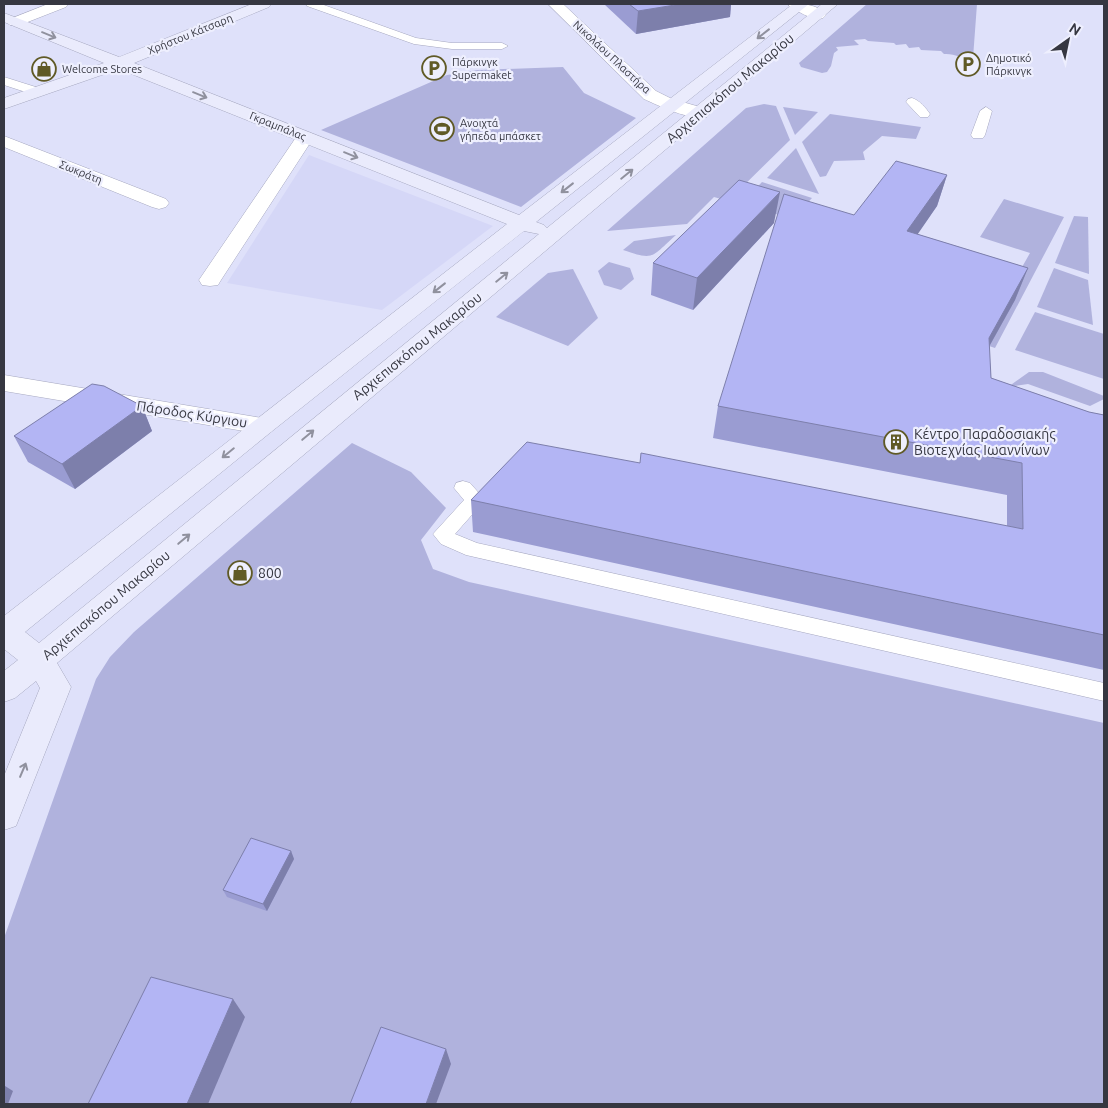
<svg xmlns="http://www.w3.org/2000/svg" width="1108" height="1108" viewBox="0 0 1108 1108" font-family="Ubuntu,sans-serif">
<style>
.built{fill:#d5d7f7}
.green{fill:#b0b2dd}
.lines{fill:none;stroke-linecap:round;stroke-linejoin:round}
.lane-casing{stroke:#a6a8c0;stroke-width:1}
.street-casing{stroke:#a6a8c0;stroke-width:1}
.secondary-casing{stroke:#a6a8c0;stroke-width:1}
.lane{fill:#fff;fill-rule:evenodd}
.street{fill:#fff;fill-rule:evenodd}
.secondary{fill:#eaebfc;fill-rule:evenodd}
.wall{fill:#9a9cd2}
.shaded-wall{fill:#7d7fab}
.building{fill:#b3b5f4;stroke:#7d7fab}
.oneway{stroke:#90919e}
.labels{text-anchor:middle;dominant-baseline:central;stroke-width:4.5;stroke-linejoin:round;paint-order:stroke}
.far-street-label{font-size:11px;fill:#363741;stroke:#eeeffe}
.far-poi-label{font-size:11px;fill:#363741;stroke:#eeeffe;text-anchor:start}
.street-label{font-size:14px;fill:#363741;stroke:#eeeffe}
.poi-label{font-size:14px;fill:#363741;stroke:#eeeffe;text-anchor:start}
</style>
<rect width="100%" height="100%" fill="#dfe1fa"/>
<polygon class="built" points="309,155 493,226 382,310 227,283"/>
<g class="green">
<path d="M867 4H977L973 58C963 60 956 53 944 54L941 51 921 50 919 47 909 48 906 44 896 45 894 43 868 41 865 39 854 40 859 45 836 47 838 50 834 53 831 66 827 72 822 73 801 67 799 63Z"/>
<polygon points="563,67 584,93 636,118 521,207 321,130 447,75 478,70"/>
<polygon points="764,104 776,106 790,140 728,201 714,197 687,224 607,231 746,108"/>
<polygon points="783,107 818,112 795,135"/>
<polygon points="830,114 921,127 916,139 882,136 863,152 865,160 834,161 826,176 820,177 802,142"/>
<polygon points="796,148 819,194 767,178"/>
<polygon points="762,182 812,198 800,211 806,224 742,203"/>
<polygon points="1004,199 1064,217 995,348 989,346 1005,297 1030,253 980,237"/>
<polygon points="1074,216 1088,217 1089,274 1055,263"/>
<path d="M676 235C651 257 655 261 623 250L634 241Z"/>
<polygon points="609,262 630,268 634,279 621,290 604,285 598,271"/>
<polygon points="1054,268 1088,280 1093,325 1037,307"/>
<polygon points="573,269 598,318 568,346 496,317 548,273"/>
<polygon points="1035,312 1104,334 1104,379 1015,350"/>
<polygon points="1029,372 1043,372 1104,396 1104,399 1090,406 1028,384 1008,387"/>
<polygon points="352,443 411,472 446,508 421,540 433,569 469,582 1104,723 1104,1104 4,1104 4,938 96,679 110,657 134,632"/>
</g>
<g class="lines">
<g class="lane-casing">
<g id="lane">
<polygon points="306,4 321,4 416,38 452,43 502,43 508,46 502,49 452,49 414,44 307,6"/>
<polygon points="4,77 42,89 44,92 38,96 4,85"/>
<path d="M912 98C919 100 926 108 930 114L928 117H920L906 102 908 99Z"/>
<polygon points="986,107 992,111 985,135 983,138 973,138 971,135 980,111"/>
<polygon points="463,481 470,483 485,500 455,534 477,543 1104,683 1104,701 466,555 441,544 433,534 464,500 454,488 456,483"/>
</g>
</g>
<g class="street-casing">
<g id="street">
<polygon points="48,4 68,4 66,7 20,25 10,25 7,22 10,19"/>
<path d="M548 4H563L656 91 672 99 707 109 710 113 707 117C691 121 659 106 644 99Z"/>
<path d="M788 4C801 4 817 3 826 15L823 18C812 21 800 12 790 7Z"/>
<polygon points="305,132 311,133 314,137 221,280 218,285 210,286 202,285 199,280 299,133"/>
<polygon points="4,136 166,199 169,203 166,207 159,209 152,207 4,147"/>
<polygon points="4,375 262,418 271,420 274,426 271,432 262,434 4,391"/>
</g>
</g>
<g class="secondary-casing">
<path id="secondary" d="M252 4H271L269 7 134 63 519 215 793 4H809L536 222 544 225 547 228 822 4H838L57 663 71 687 16 826 4 830V776L40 688 36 681 15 698 4 702V671L18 660 4 649V616L507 224 119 69 4 109V98L104 63 4 22V13L119 57ZM524 231 539 234 39 643 25 632 271 432Z"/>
</g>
<use href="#lane" class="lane"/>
<use href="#street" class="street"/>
<use href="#secondary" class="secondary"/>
</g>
<g class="wall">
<polygon points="604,4 731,4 730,17 636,34"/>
<polygon points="947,175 937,206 917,234 1028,268 1015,300 989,347 991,378 1089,412 1104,415 1104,670 473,532 471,500 640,463 1007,526 1007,495 713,438 718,406 854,215"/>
<polygon points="774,223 693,310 651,295 653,263"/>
<polygon points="142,406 152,431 75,489 28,462 14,436"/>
<polygon points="291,851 294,859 267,911 227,897 223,890"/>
</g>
<g class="shaded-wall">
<polygon points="681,4 731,4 730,17 636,34 638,11"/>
<polygon points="947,175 937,206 898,263 907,231"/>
<polygon points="780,192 774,223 693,310 697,278"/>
<polygon points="1028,268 1015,300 976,370 989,338"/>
<polygon points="142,406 152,431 75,489 62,464"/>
<polygon points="291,851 294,859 267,911 263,904"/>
<polygon points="233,999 245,1017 208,1104 187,1104"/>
<polygon points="446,1049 451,1064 436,1104 426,1104"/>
<polygon points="5,1086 13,1091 8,1104 4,1104 4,1090"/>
</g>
<g class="building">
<polygon points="629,4 681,4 638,11"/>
<polygon points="896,161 947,175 907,231 1028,268 989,338 991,378 1089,412 1104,415 1104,635 471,500 527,442 640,463 641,453 1023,529 1022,463 718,406 784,194 854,215"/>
<polygon points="739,180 780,192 697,278 653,263"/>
<polygon points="92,384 104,386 142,406 62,464 14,436"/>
<polygon points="251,838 291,851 263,904 223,890"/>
<polygon points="151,977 233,999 187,1104 88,1104"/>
<polygon points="381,1027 446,1049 426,1104 350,1104"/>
</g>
<defs><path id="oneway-shaft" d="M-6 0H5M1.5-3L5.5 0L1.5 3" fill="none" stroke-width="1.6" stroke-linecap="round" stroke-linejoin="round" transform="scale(1.25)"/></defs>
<g class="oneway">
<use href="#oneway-shaft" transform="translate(763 34) rotate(142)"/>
<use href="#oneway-shaft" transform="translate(49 35) rotate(22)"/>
<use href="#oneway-shaft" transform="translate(200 95) rotate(22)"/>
<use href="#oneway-shaft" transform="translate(351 155) rotate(22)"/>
<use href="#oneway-shaft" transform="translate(627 174) rotate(-39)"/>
<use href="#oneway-shaft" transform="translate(567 188) rotate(142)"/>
<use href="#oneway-shaft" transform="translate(502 277) rotate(-39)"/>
<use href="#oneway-shaft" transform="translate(439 288) rotate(142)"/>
<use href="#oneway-shaft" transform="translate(308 435) rotate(-40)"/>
<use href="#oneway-shaft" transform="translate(228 453) rotate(141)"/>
<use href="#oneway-shaft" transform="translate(184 539) rotate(-40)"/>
<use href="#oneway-shaft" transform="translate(23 770) rotate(-67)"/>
</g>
<defs>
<g id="parking-ring" transform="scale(1.25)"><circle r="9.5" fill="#eeeffe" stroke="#605a26" stroke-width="1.5"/><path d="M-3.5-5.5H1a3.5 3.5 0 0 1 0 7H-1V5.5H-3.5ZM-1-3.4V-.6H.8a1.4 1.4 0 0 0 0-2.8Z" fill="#605a26"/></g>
<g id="shop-ring" transform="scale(1.25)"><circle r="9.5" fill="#eeeffe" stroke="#605a26" stroke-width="1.5"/><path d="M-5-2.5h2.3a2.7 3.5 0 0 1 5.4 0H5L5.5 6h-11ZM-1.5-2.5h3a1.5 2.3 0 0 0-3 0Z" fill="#605a26"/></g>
<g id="stadium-ring" transform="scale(1.25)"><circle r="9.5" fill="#eeeffe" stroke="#605a26" stroke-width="1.5"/><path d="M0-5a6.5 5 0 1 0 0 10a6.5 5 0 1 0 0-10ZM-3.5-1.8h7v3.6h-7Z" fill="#605a26"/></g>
<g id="building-ring" transform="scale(1.25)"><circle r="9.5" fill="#eeeffe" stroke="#605a26" stroke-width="1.5"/><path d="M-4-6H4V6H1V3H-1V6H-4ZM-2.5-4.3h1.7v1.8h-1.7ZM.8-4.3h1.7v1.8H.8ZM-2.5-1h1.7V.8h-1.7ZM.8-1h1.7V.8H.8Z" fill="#605a26"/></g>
</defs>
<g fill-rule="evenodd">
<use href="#parking-ring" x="968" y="64"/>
<use href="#parking-ring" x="434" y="68"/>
<use href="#shop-ring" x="44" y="69"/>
<use href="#stadium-ring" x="442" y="129"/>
<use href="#building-ring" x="896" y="442"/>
<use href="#shop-ring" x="240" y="573"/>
</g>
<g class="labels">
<g class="far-street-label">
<text transform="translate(190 34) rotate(-22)">Χρήστου Κάτσαρη</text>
<text transform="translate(612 57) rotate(43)">Νικολάου Πλαστήρα</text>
<text transform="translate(278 126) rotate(22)">Γκραμπάλας</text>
<text transform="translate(81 172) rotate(22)">Σωκράτη</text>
</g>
<g class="far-poi-label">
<text x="986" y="58">Δημοτικό<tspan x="986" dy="13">Πάρκινγκ</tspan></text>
<text x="452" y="62">Πάρκινγκ<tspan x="452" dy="13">Supermaket</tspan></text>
<text x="62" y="69">Welcome Stores</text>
<text x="460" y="123">Ανοιχτά<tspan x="460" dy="13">γήπεδα μπάσκετ</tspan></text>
</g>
<g class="street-label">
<text transform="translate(730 88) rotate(-40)">Αρχιεπισκόπου Μακαρίου</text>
<text transform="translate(417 346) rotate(-39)">Αρχιεπισκόπου Μακαρίου</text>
<text transform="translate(192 414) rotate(9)">Πάροδος Κύργιου</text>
<text transform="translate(106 605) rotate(-40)">Αρχιεπισκόπου Μακαρίου</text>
</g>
<g class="poi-label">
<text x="914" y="434">Κέντρο Παραδοσιακής<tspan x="914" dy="16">Βιοτεχνίας Ιωαννίνων</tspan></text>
<text x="258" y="573">800</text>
</g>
</g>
<rect width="1108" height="1108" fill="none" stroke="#363741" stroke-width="10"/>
<g transform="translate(1068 40) rotate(33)" stroke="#eeeffe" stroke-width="4" paint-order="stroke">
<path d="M0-4L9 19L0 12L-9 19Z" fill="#363741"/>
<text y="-8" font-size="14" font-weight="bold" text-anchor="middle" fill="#363741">N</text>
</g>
</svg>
